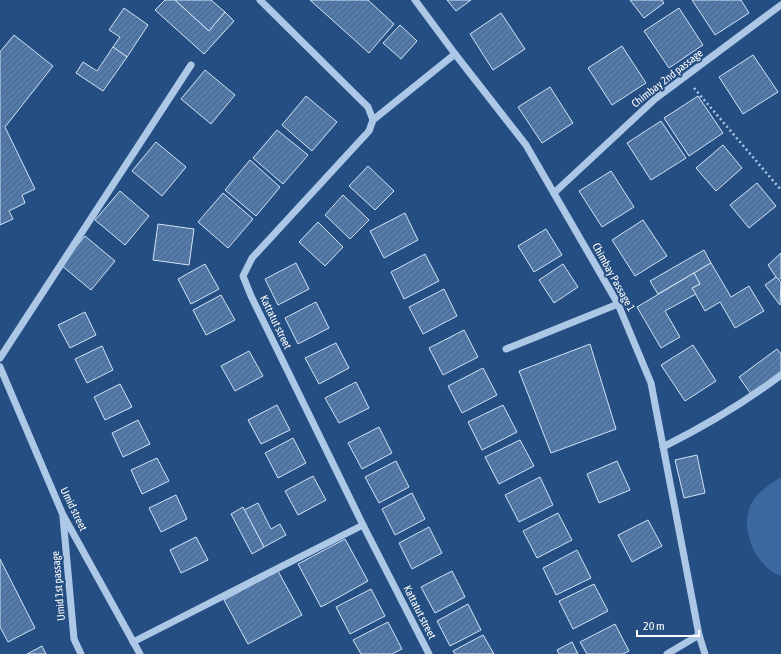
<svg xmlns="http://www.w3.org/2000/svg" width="781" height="654" viewBox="0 0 781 654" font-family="'Asap Condensed',sans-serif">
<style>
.green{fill:#3a689f}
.building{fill:url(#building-hatch);stroke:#d1e2f5}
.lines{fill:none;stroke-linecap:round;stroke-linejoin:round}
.path{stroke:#adc8e7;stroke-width:2.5;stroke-dasharray:2 3;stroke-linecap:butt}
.minor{stroke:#adc8e7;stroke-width:7}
.labels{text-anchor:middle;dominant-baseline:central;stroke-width:4;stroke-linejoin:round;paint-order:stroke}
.street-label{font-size:11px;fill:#fff;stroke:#254f82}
</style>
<defs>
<pattern id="building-hatch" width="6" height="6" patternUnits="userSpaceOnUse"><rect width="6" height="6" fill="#527bac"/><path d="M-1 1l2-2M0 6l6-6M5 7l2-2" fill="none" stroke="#4f647c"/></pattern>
</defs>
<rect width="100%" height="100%" fill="#254f82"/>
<path class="green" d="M781 477V576C755 567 739 528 751 504 758 491 769 485 781 477Z"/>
<g class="building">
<polygon points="165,0 175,0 209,31 225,12 234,21 204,54 155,10"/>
<polygon points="175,0 211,0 225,12 209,31"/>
<polygon points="310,0 368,0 394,24 369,53"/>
<polygon points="447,0 471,0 456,11"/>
<polygon points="630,0 662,0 664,3 644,18"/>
<polygon points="692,0 741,0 749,13 715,35"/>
<polygon points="124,8 148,25 127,57 113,47 120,37 109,30"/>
<polygon points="679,8 703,45 669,68 644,31"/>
<polygon points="501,13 525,49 493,70 470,34"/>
<polygon points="400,25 417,41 401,59 383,43"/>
<polygon points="14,35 53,66 5,127 35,189 22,195 25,203 9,211 13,219 0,225 0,52"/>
<polygon points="622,46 646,83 612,105 588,68"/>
<polygon points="113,47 127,57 103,91 76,73 83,62 97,71"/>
<polygon points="753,55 778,92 743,114 719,77"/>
<polygon points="205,70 235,95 211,124 181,99"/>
<polygon points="550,87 573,123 542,143 518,107"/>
<polygon points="306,96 337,122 312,151 282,125"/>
<polygon points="698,96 723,133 689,156 664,118"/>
<polygon points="661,121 686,158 651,180 627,143"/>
<polygon points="277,130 308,155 283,184 253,158"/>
<polygon points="156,142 186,167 162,196 132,171"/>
<polygon points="723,145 742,168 716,191 696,168"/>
<polygon points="250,160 280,187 256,216 225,190"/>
<polygon points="368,166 394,191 375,210 349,186"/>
<polygon points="611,171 634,207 602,227 579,191"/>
<polygon points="757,183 776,206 749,228 730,205"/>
<polygon points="120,191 149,216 125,245 95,220"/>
<polygon points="223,193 253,219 228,248 198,222"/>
<polygon points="343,195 369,220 350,239 325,215"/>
<polygon points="405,213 418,240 384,258 370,231"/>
<polygon points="643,220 667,256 635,276 612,240"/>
<polygon points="318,222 343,247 325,266 299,242"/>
<polygon points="158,224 194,229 189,265 153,260"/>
<polygon points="546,229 562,255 534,272 518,246"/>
<polygon points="85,236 115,261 91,290 61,265"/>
<polygon points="704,250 711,263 658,294 650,281"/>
<polygon points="781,253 781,278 778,280 768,265"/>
<polygon points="425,254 439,281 404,299 391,272"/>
<polygon points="296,263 309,289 278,305 265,279"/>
<polygon points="711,263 731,297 749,286 764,311 735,328 720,302 705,311 692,288 700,284 694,273"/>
<polygon points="205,264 219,289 191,304 178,279"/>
<polygon points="563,264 578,287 554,303 539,280"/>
<polygon points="694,273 700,284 692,288 696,294 665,311 680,337 661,348 637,307"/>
<polygon points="776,277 781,282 780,305 765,285"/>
<polygon points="444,289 457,316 423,334 409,307"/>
<polygon points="221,295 235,320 206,335 193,310"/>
<polygon points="316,302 329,328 298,344 285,318"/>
<polygon points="85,312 96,335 70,348 58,325"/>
<polygon points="464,330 478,357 443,375 429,348"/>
<polygon points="336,343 349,368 319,384 305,358"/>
<polygon points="590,344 616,429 551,453 519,371"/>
<polygon points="693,345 716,381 685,401 661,365"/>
<polygon points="102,346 113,370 87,383 75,359"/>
<polygon points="777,349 781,354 781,373 751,394 739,377"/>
<polygon points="249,351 263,376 235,391 221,366"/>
<polygon points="483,368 497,395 462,413 448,386"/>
<polygon points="356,382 369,408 339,423 325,398"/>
<polygon points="120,384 132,407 105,420 94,397"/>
<polygon points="277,405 290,430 261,444 248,420"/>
<polygon points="503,405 517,432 482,450 468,422"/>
<polygon points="138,420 150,444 123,457 112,433"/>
<polygon points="379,427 392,453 362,469 348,443"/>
<polygon points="293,438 306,463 278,478 265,453"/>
<polygon points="520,440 534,466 499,484 485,457"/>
<polygon points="697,455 705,493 684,498 675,460"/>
<polygon points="157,458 169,481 142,494 131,470"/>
<polygon points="396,461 409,487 379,503 365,477"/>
<polygon points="617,461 630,490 599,503 587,474"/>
<polygon points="313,476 326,500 298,515 285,491"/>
<polygon points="540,477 553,505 519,522 505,495"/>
<polygon points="412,493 425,519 395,535 382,509"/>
<polygon points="176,495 187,519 161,532 149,508"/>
<polygon points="258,503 271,529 280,524 286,535 264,547 244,510"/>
<polygon points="243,507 264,547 252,554 231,514"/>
<polygon points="558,513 572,540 537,558 523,531"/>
<polygon points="648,520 662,546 632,562 618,535"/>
<polygon points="429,527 442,553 412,569 399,543"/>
<polygon points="196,537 208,560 181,573 170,550"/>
<polygon points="345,539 368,581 321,607 298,564"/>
<polygon points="577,550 591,578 556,595 543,568"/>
<polygon points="0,559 35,628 8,642 0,627"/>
<polygon points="278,571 302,615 248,644 224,600"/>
<polygon points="452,571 465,597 435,613 421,587"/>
<polygon points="594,584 608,611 573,629 559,601"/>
<polygon points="371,589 385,616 350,634 336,607"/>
<polygon points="468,604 481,630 450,646 437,621"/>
<polygon points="388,622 402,649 392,654 361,654 353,640"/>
<polygon points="615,624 629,651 623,654 587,654 580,642"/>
<polygon points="483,635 494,654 455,654 453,651"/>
<polygon points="572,642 578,654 559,654 557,650"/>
<polygon points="42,646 46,654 27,654"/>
</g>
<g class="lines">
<polyline class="path" points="694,88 781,190"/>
<g class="minor">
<polyline points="260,0 368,107 373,120"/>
<polyline points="415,0 455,54 526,145 618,304 651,383 699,635 705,654"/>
<polyline points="554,193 655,99 781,5"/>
<polyline points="506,349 618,304"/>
<polyline points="0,358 191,65"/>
<polyline points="0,367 63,515 140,654"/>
<path d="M663 447C705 426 744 403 781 375"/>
<polyline points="63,517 74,639 81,654"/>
<polyline points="133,642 363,525"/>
<polyline points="429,654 363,525 251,296 243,276 252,258 369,131 373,120 455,54"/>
<polyline points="667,654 699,635"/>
</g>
</g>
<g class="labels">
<g class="street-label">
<text transform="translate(667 78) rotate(-38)">Chimbay 2nd passage</text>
<text transform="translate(614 277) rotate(61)">Chimbay Passage 1</text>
<text transform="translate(276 322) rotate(64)">Kattatut street</text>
<text transform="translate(74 509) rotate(64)">Umid street</text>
<text transform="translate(58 586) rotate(-95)">Umid 1st passage</text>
<text transform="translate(420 612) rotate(63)">Kattatut street</text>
</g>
</g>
<path d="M637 630v6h62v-6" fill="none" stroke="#ffffff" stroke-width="2"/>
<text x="643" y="630" font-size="12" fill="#ffffff" stroke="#254f82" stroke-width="3" paint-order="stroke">20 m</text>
</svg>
